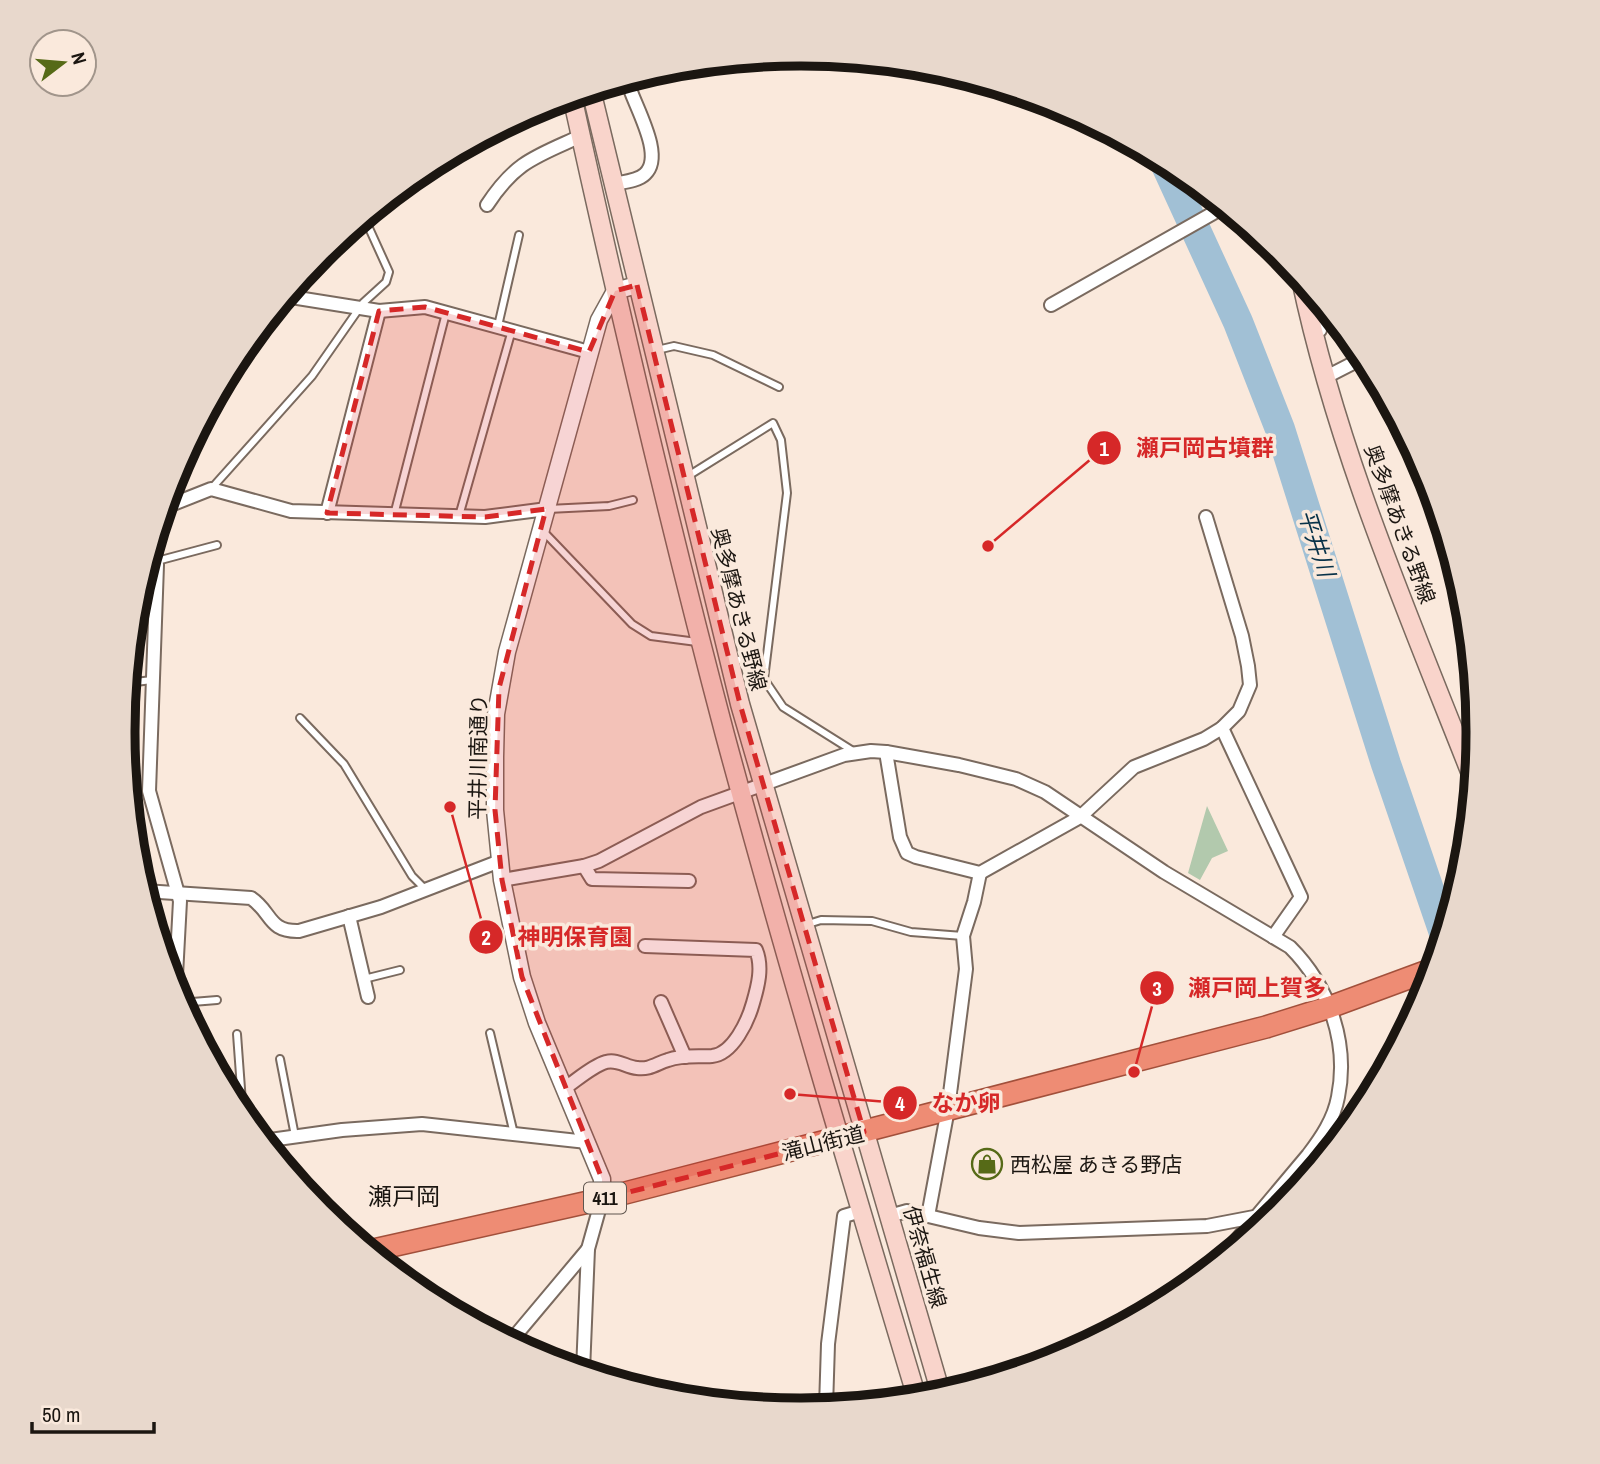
<svg xmlns="http://www.w3.org/2000/svg" width="1600" height="1464" viewBox="0 0 1600 1464" font-family="'Archivo Narrow','Noto Sans JP',sans-serif">
<style>
.green{fill:#b2c9ad}
.lines{fill:none;stroke-linecap:round;stroke-linejoin:round}
.river{stroke:#a1c0d5;stroke-width:30}
.service-casing{stroke:#7a6a5f;stroke-width:10}
.minor-casing{stroke:#7a6a5f;stroke-width:16}
.tertiary-casing{stroke:#7a6a5f;stroke-width:19}
.secondary-casing{stroke:#7a6a5f;stroke-width:21}
.trunk-casing{stroke:#a2503b;stroke-width:24}
.service{stroke:#fff;stroke-width:6}
.minor{stroke:#fff;stroke-width:12}
.tertiary{stroke:#fff;stroke-width:16}
.secondary{stroke:#f9d4cb;stroke-width:18}
.trunk{stroke:#ee8c74;stroke-width:21}
.marked{fill:#d62828;fill-opacity:0.2;stroke:#d62828;stroke-width:5;stroke-dasharray:14 9;stroke-linejoin:round}
.labels{text-anchor:middle;dominant-baseline:central;stroke-width:7;stroke-linejoin:round;paint-order:stroke}
.shield{fill:#fae9dc;stroke:#5e554e;stroke-width:2}
.shield-label{font-size:19px;font-weight:bold;fill:#1b1611}
.street-label{font-size:21px;fill:#1b1611;stroke:#fae9dc}
.poi-label{font-size:21px;fill:#1b1611;stroke:#fae9dc;text-anchor:start}
.water-label{font-size:23px;font-style:italic;fill:#083249;stroke:#fae9dc}
.quarter-label{font-size:24px;fill:#1b1611;stroke:#fae9dc}
.rim{fill:none;stroke:#1b1611;stroke-width:9}
.leader{fill:none;stroke:#d62828;stroke-width:2.5}
.callout-dot{fill:#d62828;stroke:#fae9dc;stroke-width:2.5}
.mark-label{font-size:21px;text-anchor:middle;font-weight:bold;fill:#fff}
.callout-label{font-size:23px;text-anchor:middle;font-weight:bold;fill:#d62828;stroke:#fae9dc;stroke-width:7;stroke-linejoin:round;paint-order:stroke}
</style>
<rect width="100%" height="100%" fill="#fae9dc"/>
<polygon class="green" points="1207,806 1228,851 1212,858 1200,880 1188,873"/>
<g class="lines">
<polyline class="river" points="1165,163 1238,322 1280,429 1386,764 1444,933"/>
<g class="service-casing">
<g id="service">
<polyline points="498,326 519,235"/>
<polyline points="657,350 674,346 713,355 779,387"/>
<polyline points="229,370 236,368"/>
<polyline points="688,476 773,423 781,440 787,493 764,679"/>
<polyline points="211,489 312,376 363,303 386,282 389,272 364,217"/>
<polyline points="548,509 609,506 633,500"/>
<polyline points="394,515 446,313"/>
<polyline points="459,516 512,330"/>
<polyline points="542,530 632,624 651,636 697,642"/>
<polyline points="157,561 217,545"/>
<polyline points="731,662 746,658 764,679 783,707 853,751"/>
<polyline points="127,683 152,680"/>
<polyline points="300,718 344,764 412,876 426,890"/>
<polyline points="805,925 821,920 872,921 911,932 963,936"/>
<polyline points="364,979 400,970"/>
<polyline points="180,1003 217,1000"/>
<polyline points="490,1033 514,1134"/>
<polyline points="237,1034 243,1116"/>
<polyline points="280,1059 295,1136"/>
</g>
</g>
<g class="minor-casing">
<g id="minor">
<path d="M614 184C623 182 638 181 645 174 666 155 632 102 627 80"/>
<path d="M487 205C516 161 535 157 581 136"/>
<polyline points="285,296 379,311 425,307 589,352"/>
<polyline points="1316,298 1320,330"/>
<polyline points="1051,305 1224,207"/>
<polyline points="1325,373 1326,377 1365,357"/>
<polyline points="163,508 211,489 291,511 485,517 547,509"/>
<polyline points="327,513 379,311"/>
<polyline points="154,537 157,565 149,791 180,901 175,994"/>
<polyline points="1222,728 1301,897 1273,937"/>
<polyline points="886,752 900,837 907,853 916,857 980,873 1080,817 1134,767 1204,739 1222,728 1239,711 1250,685 1248,666 1242,636 1206,517"/>
<polyline points="584,866 592,879 689,881"/>
<path d="M502 880 584 866 599 861 701 807 844 755 871 751 886 752 959 765 1016 779 1045 792 1164 872 1290 947C1329 986 1349 1043 1338 1097 1334 1119 1321 1138 1308 1155L1219 1261"/>
<path d="M144 891 251 898C272 912 268 932 299 931L381 907 500 861"/>
<polyline points="349,916 368,997"/>
<polyline points="661,1002 685,1057"/>
<path d="M565 1088C577 1080 592 1066 606 1062 618 1059 626 1067 637 1068 650 1070 657 1063 668 1060 682 1055 697 1057 712 1056 733 1054 748 1021 753 1003 758 986 763 967 756 950L645 946"/>
<polyline points="263,1141 342,1130 422,1124 587,1142"/>
<polyline points="889,1216 907,1211 979,1228 1019,1233 1207,1226 1254,1217"/>
<polyline points="928,1216 948,1109 966,969 963,936 974,902 980,873"/>
<polyline points="510,1342 588,1249"/>
<polyline points="583,1371 588,1249 602,1199"/>
<polyline points="826,1407 828,1344 844,1216 861,1211"/>
</g>
</g>
<g class="tertiary-casing">
<polyline id="tertiary" points="602,1199 602,1179 537,1023 522,977 502,880 495,810 495,757 496,714 507,652 599,320 615,291 637,285"/>
</g>
<g class="secondary-casing">
<g id="secondary">
<polyline points="591,90 740,704 941,1394"/>
<path d="M572 96C619 310 669 523 725 735 785 957 851 1178 917 1398"/>
<path d="M1301 279C1337 451 1409 616 1473 779"/>
</g>
</g>
<g class="trunk-casing">
<polyline id="trunk" points="369,1251 602,1199 1266,1027 1330,1007 1433,969"/>
</g>
<use href="#service" class="service"/>
<use href="#minor" class="minor"/>
<use href="#tertiary" class="tertiary"/>
<use href="#secondary" class="secondary"/>
<use href="#trunk" class="trunk"/>
</g>
<path class="marked" d="M637 285 740 704 864 1132 602 1199V1179L522 977 502 880 495 810 499 688 546 509 485 517 327 513 379 311 425 307 589 352 615 291Z"/>
<defs>
<g id="shop-ring" transform="scale(1.575)"><circle r="9.5" fill="#fae9dc" stroke="#566a17" stroke-width="1.5"/><path d="M-5-2.5h2.3a2.7 3.5 0 0 1 5.4 0H5L5.5 6h-11ZM-1.5-2.5h3a1.5 2.3 0 0 0-3 0Z" fill="#566a17"/></g>
</defs>
<g fill-rule="evenodd">
<use href="#shop-ring" x="987" y="1164"/>
</g>
<g class="labels">
<rect class="shield" x="584" y="1182.5" width="42" height="31" rx="5"/>
<g class="shield-label">
<text x="605" y="1198">411</text>
</g>
<g class="street-label">
<text transform="translate(1400 524) rotate(70)">奥多摩あきる野線</text>
<text transform="translate(739 609) rotate(76)">奥多摩あきる野線</text>
<text transform="translate(478 757) rotate(-89)">平井川南通り</text>
<text transform="translate(823 1143) rotate(-14)">滝山街道</text>
<text transform="translate(925 1257) rotate(74)">伊奈福生線</text>
</g>
<g class="poi-label">
<text x="1010" y="1164">西松屋 あきる野店</text>
</g>
<g class="water-label">
<text transform="translate(1317 543) rotate(72)">平井川</text>
</g>
<g class="quarter-label">
<text x="404" y="1196">瀬戸岡</text>
</g>
</g>
<path d="M0 0H1600V1464H0ZM800 66H801A665 665 0 0 1 1466 731V733A665 665 0 0 1 801 1398H800A665 665 0 0 1 135 733V731A665 665 0 0 1 800 66Z" fill="#e8d8cc" fill-rule="evenodd"/>
<path class="rim" d="M800 66H801A665 665 0 0 1 1466 731V733A665 665 0 0 1 801 1398H800A665 665 0 0 1 135 733V731A665 665 0 0 1 800 66Z"/>
<path class="leader" d="M988 546L1104 448M450 807L486 937M1134 1072L1157 988M790 1094L900 1103"/>
<g class="callout-dot">
<circle cx="988" cy="546" r="7"/>
<circle cx="450" cy="807" r="7"/>
<circle cx="1134" cy="1072" r="7"/>
<circle cx="790" cy="1094" r="7"/>
<circle cx="1104" cy="448" r="18"/>
<circle cx="486" cy="937" r="18"/>
<circle cx="1157" cy="988" r="18"/>
<circle cx="900" cy="1103" r="18"/>
</g>
<g class="mark-label">
<text x="1104" y="456">1</text>
<text x="486" y="945">2</text>
<text x="1157" y="996">3</text>
<text x="900" y="1111">4</text>
</g>
<g class="callout-label">
<text x="1205" y="456">瀬戸岡古墳群</text>
<text x="575" y="945">神明保育園</text>
<text x="1257" y="996">瀬戸岡上賀多</text>
<text x="966" y="1111">なか卵</text>
</g>
<g transform="translate(63 63) rotate(74)"><circle r="33" fill="#fae9dc" stroke="#a1958b" stroke-width="2"/>
<path d="M0-5L12 26L0 18L-12 26Z" fill="#566a17"/>
<text y="-10" font-size="19" font-weight="bold" text-anchor="middle" fill="#1b1611">N</text>
</g>
<path d="M32 1422v10h122v-10" fill="none" stroke="#1b1611" stroke-width="3.5"/>
<text x="42" y="1422" font-size="21" fill="#1b1611" stroke="#fae9dc" stroke-width="5" paint-order="stroke">50 m</text>
</svg>
